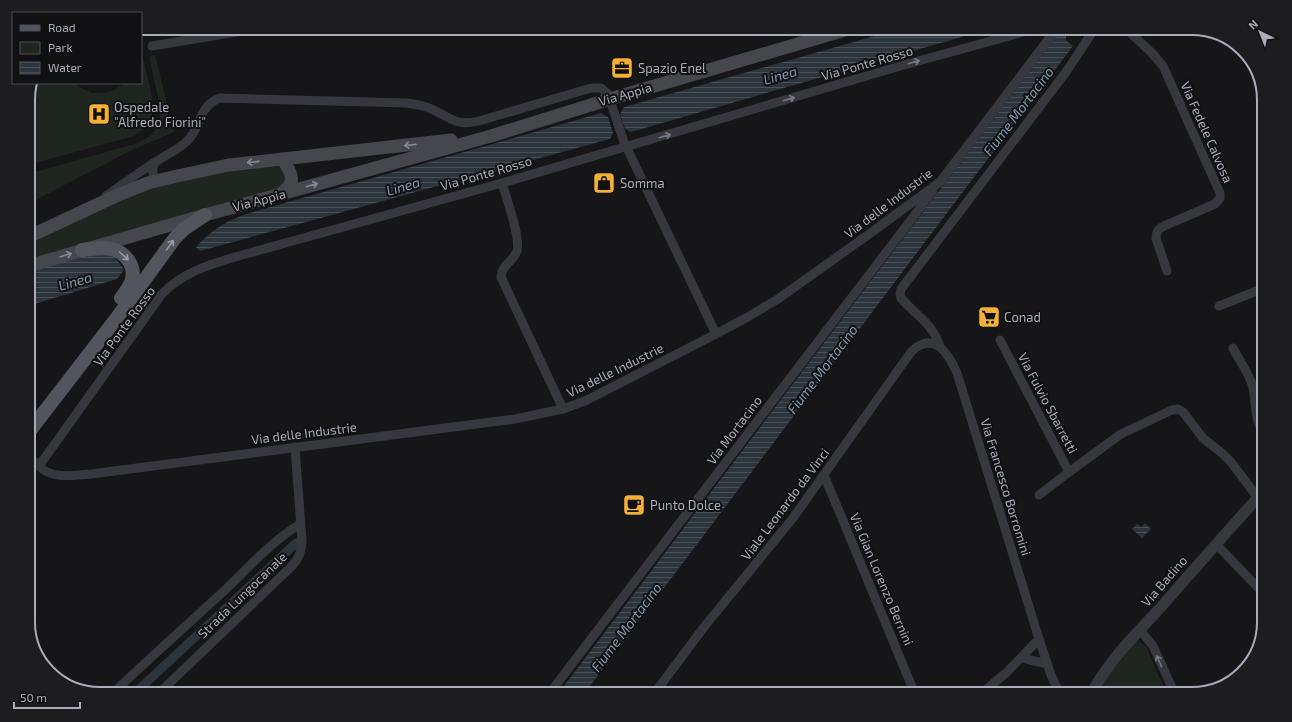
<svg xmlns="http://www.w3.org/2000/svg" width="1292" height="722" viewBox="0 0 1292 722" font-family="'Exo 2',sans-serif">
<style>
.green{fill:#1e261f}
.water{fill:url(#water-rules)}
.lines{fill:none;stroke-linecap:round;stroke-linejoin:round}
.canal{stroke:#2c353c;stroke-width:9}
.minor{stroke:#37383d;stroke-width:9}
.tertiary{stroke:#37383d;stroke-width:11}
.secondary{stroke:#45474d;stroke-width:13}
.primary{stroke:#53555c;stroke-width:14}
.oneway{stroke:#757881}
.oneway2{stroke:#858993}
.oneway3{stroke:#979ba6}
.labels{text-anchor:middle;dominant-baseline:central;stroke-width:4;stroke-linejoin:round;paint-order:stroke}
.street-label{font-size:13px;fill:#a8adb8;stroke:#111113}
.poi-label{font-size:13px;fill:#a8adb8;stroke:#111113;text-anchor:start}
.water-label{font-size:14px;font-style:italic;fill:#7f9bb3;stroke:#111113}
.rim{fill:none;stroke:#a8adb8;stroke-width:2}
</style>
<defs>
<pattern id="water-rules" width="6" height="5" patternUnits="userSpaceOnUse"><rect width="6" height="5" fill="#2c353c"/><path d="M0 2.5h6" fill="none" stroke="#485056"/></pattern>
</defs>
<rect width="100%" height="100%" fill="#161618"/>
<g class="green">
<polygon points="155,55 174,132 128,152 28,204 28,174 138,143 153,134 160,120 160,106 149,57"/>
<polygon points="143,58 153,100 152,114 147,127 134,136 28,165 28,96 34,83 73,83 83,89 93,93 102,93 112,91 126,83 141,83 141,59"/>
<polygon points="1262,89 1264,96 1264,115 1255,91"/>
<polygon points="280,166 287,177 282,189 34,260 28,254 29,248 32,243 90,212 154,186 227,170"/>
<path d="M1138 640 1147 647 1157 673 1168 694H1095C1108 674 1122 656 1138 640Z"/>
</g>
<g class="water">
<polygon points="903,28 993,28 631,132 625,129 620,114 624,107"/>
<polygon points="1066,28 1066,40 1073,46 584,694 558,694 1057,35"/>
<path d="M601 113 608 117 613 133 610 139 200 251 196 247C213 229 223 223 246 214Z"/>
<path d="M92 254C111 255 113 252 124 270L117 279 28 306V271Z"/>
<polygon points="1145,523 1151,529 1142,538 1132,529 1137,524 1141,527"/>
</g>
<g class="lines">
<polyline class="canal" points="134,694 296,543"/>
<g class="minor">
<path d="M1125 28 1152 53 1163 66 1220 193V198L1215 204 1164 226C1159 228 1156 232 1156 238L1167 271"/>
<polyline points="152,46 260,28"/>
<path d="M155 162C152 169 151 175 158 180"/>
<path d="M502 183C506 197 521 238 517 251 514 261 501 265 501 277L563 409"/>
<path d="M106 196C123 184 139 172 157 161 167 154 180 149 188 140 202 126 198 106 220 98L407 103C414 104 422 105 429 108 449 116 455 127 479 121L591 88H601L608 94 624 142 716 334"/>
<polyline points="1219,306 1264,288"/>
<polyline points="1000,340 1069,472 1121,434 1172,410 1178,409 1183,412 1203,438 1224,455 1231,462 1258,498"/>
<path d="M940 347C933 323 916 316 901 298L900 294 901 289 1066 72 1095 28"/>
<path d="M1233 348C1239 360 1248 372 1252 384 1257 400 1253 419 1264 432"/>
<path d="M28 462H35L39 466 162 294C182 273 208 265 235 257L502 183 904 65 1038 28"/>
<path d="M39 466C52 480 74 475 91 474L515 419 563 409 587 400 716 334 746 318 778 299 872 232 940 182 1057 28"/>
<polyline points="824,475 915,694"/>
<polyline points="1039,495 1069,472"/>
<polyline points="1216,544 1264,594"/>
<polyline points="1140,630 1153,646 1175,694"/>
<polyline points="1026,659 1047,664"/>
<path d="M112 694C149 659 187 625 225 590 249 567 271 542 300 524"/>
<path d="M158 694 291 567C298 560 302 552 302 541L295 447"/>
<polyline points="549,694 933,191"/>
<path d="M654 694 704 627 793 518 911 352C933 330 948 352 957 373L1039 639 1051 675 1060 694"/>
<polyline points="981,694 1007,672 1039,639"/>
</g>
<path class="tertiary" d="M1091 694C1108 661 1137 633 1162 606 1196 567 1229 529 1264 491"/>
<g class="secondary">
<path d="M280 194C297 183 293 174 282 159"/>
<polyline points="28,237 118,195 148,183 177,176 229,165 451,140"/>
<polyline points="28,266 205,215 491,136 610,99 852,28"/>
</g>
<g class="primary">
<path d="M82 250C92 249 102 247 111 249 126 252 137 267 131 282 129 287 125 293 121 298"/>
<polyline points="28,433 116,319 175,238 184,229 205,215"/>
</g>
</g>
<defs><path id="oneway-shaft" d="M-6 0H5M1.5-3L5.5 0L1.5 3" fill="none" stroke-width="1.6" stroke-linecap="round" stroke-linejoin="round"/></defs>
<g class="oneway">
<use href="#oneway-shaft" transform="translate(914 62) rotate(-16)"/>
<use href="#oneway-shaft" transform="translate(789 99) rotate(-16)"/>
<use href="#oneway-shaft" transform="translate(665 136) rotate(-16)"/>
<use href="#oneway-shaft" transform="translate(1159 661) rotate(-114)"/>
</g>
<g class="oneway2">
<use href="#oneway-shaft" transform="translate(410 145) rotate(174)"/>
<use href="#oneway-shaft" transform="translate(253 162) rotate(174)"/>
<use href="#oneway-shaft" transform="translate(312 185) rotate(-16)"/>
<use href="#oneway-shaft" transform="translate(66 255) rotate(-17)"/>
</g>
<g class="oneway3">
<use href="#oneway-shaft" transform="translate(170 245) rotate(-54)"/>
<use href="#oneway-shaft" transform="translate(124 256) rotate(42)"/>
</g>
<defs>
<g id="office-square" transform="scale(1.15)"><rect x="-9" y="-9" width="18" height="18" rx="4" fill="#f2b134" stroke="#111113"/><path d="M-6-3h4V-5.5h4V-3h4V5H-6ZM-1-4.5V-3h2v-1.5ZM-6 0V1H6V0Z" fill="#111"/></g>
<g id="hospital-square" transform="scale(1.15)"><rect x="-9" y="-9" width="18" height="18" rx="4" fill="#f2b134" stroke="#111113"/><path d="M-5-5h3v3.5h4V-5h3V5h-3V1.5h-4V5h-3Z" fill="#111"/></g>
<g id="shop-square" transform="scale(1.15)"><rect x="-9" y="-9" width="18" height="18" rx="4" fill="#f2b134" stroke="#111113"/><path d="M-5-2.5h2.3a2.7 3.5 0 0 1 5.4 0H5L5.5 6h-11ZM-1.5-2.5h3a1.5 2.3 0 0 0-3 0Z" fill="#111"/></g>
<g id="supermarket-square" transform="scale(1.15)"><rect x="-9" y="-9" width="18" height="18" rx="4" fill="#f2b134" stroke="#111113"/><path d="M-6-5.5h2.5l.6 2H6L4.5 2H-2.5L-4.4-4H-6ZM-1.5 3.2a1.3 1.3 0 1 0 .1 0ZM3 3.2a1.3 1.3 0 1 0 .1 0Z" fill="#111"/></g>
<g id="cafe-square" transform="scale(1.15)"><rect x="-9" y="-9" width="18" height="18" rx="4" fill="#f2b134" stroke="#111113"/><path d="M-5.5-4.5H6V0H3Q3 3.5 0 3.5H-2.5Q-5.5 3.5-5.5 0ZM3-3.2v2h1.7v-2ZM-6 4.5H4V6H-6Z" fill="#111"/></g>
</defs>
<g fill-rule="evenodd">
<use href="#office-square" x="622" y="68"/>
<use href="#hospital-square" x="99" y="114"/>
<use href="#shop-square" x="604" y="183"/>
<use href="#supermarket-square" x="989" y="317"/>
<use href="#cafe-square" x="634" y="505"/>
</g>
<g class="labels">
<g class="street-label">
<text transform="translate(867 63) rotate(-16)">Via Ponte Rosso</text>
<text transform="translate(625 94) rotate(-16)">Via Appia</text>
<text transform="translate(1207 132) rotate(66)">Via Fedele Calvosa</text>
<text transform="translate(486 173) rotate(-16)">Via Ponte Rosso</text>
<text transform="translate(259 200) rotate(-15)">Via Appia</text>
<text transform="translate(888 203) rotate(-37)">Via delle Industrie</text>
<text transform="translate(124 326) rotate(-54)">Via Ponte Rosso</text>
<text transform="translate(615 370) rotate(-26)">Via delle Industrie</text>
<text transform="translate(1048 403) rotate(62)">Via Fulvio Sbarretti</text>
<text transform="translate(734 430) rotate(-53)">Via Mortacino</text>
<text transform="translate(304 433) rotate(-7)">Via delle Industrie</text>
<text transform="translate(1006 487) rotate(73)">Via Francesco Borromini</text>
<text transform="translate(785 504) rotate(-53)">Viale Leonardo da Vinci</text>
<text transform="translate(882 579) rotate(67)">Via Gian Lorenzo Bernini</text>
<text transform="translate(1164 581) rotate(-49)">Via Badino</text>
<text transform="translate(242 595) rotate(-44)">Strada Lungocanale</text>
</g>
<g class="poi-label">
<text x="638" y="68">Spazio Enel</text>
<text x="114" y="107">Ospedale<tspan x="114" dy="15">"Alfredo Fiorini"</tspan></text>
<text x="620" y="183">Somma</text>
<text x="1004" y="317">Conad</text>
<text x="650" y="505">Punto Dolce</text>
</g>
<g class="water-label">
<text transform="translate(780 75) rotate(-16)">Linea</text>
<text transform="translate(1018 111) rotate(-53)">Fiume Mortacino</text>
<text transform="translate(403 186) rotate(-16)">Linea</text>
<text transform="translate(75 281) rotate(-16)">Linea</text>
<text transform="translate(822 369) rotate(-53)">Fiume Mortacino</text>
<text transform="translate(626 627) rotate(-53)">Fiume Mortacino</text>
</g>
</g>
<path d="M0 0H1292V722H0ZM100 35H1192A65 65 0 0 1 1257 100V622A65 65 0 0 1 1192 687H100A65 65 0 0 1 35 622V100A65 65 0 0 1 100 35Z" fill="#1d1d20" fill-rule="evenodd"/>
<path class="rim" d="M100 35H1192A65 65 0 0 1 1257 100V622A65 65 0 0 1 1192 687H100A65 65 0 0 1 35 622V100A65 65 0 0 1 100 35Z"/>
<rect x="12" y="12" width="130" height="72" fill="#111113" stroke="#4d4f55"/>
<rect x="20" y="25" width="20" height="6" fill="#53555c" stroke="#4d4f55"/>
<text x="48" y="32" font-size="12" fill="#a8adb8">Road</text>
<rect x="20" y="42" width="20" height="12" fill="#1e261f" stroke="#4d4f55"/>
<text x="48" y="52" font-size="12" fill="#a8adb8">Park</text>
<rect x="20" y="62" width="20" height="12" fill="url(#water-rules)" stroke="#4d4f55"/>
<text x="48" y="72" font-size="12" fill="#a8adb8">Water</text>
<g transform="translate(1260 32) rotate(317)" stroke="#111113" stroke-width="3" paint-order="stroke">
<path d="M0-3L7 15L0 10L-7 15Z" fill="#a8adb8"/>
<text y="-6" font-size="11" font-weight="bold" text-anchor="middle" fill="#a8adb8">N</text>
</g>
<path d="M14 702v6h66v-6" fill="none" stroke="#a8adb8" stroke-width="2"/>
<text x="20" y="702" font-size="12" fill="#a8adb8" stroke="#111113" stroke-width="3" paint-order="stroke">50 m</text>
</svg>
